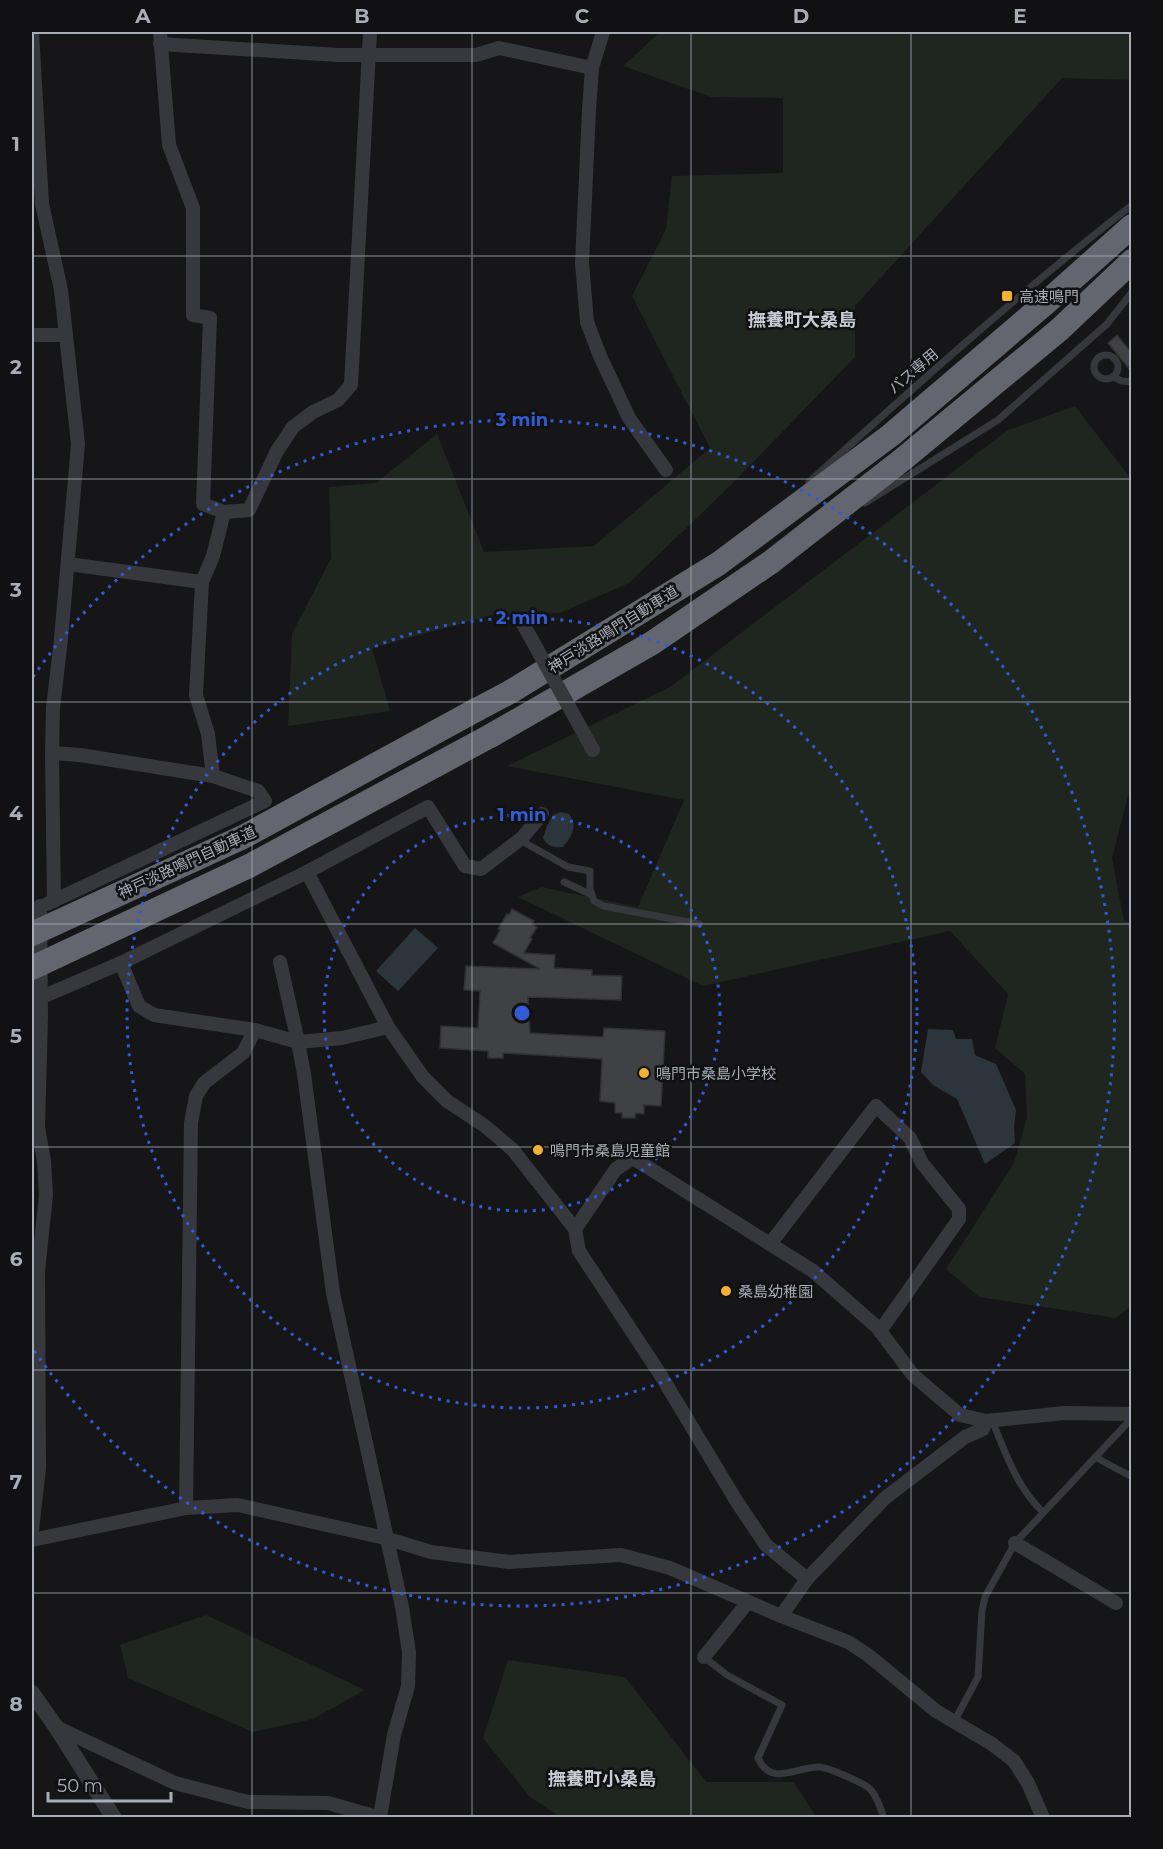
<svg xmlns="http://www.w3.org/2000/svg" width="1163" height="1849" viewBox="0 0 1163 1849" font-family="Montserrat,'Noto Sans JP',sans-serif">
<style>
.green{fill:#1e261f}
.water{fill:#2c353c}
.building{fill:#404145;stroke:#303034;stroke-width:1.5}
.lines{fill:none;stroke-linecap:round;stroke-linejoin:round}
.service{stroke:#37383d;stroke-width:7}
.minor{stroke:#37383d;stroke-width:14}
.tertiary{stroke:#37383d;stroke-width:16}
.motorway{stroke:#63666e;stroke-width:24}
.minor-bridge{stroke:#37383d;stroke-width:14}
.motorway-bridge{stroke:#63666e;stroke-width:24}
.grid{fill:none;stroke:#a8adb8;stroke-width:1.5;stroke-opacity:0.55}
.ring{fill:none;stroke:#325cd3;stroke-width:3;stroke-dasharray:3 6}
.poi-dot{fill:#f2b134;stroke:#111113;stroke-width:2}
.labels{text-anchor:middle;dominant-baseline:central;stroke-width:5;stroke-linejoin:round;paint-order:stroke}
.poi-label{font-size:15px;fill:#a8adb8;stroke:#111113;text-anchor:start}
.street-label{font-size:15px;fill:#a8adb8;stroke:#111113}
.quarter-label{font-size:18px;font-weight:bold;fill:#c9ccd4;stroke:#111113}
.centre{fill:#325cd3;stroke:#111113;stroke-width:3}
.ring-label{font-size:18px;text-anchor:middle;font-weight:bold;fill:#325cd3;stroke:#111113;stroke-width:5;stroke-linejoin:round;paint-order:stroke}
.neatline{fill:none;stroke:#a8adb8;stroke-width:2}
.grid-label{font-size:20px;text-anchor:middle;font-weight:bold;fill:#a8adb8}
</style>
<rect width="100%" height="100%" fill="#161618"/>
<g class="green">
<polygon points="660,32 1131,32 1131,80 1062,78 855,306 855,357 730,486 629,583 560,613 492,615 372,648 390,711 288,726 292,634 331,558 329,487 376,483 437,434 484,552 594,546 710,448 632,296 666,229 672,176 783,173 783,98 711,97 623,66"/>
<polygon points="1075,406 1131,479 1132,780 1112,858 1124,921 1132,922 1131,1306 1116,1318 979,1297 946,1269 1014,1163 1027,1117 1025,1074 995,1048 1008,994 950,931 703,986 518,897 541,887 638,907 684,800 507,766 670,687 1008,430"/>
<polygon points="206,1615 365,1690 313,1719 253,1732 128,1678 120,1645"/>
<polygon points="508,1660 625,1677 706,1782 794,1782 816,1817 560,1817 530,1797 483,1738"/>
</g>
<g class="water">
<path d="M561 812 569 814C578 826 572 836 563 847 554 848 548 847 543 838L547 826 553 815Z"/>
<polygon points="415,928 438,948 398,991 376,971"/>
<polygon points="928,1029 953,1030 956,1039 972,1039 975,1055 996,1064 1016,1110 1014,1126 1015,1143 985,1164 957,1099 933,1085 921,1072"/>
</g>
<g class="building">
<polygon points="1117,335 1131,352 1131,371 1108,343"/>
<polygon points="512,909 534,921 532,924 537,927 530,938 532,939 524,953 555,955 554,968 592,970 592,975 622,976 621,1000 528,997 530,1033 603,1037 604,1028 665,1031 661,1106 644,1105 644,1114 636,1113 635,1118 622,1118 622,1113 615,1113 615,1103 600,1101 602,1059 503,1053 503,1058 488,1058 488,1051 440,1048 441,1026 478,1028 480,991 464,990 466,966 540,969 493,943 500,930 498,929 507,914 509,915"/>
</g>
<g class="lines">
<g class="service">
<circle cx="1106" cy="367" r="12"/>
<polyline points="1113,377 1122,381 1132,382"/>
<path d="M809 482C914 387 1020 292 1132 205"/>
<polyline points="865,503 998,420 1107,324 1132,292"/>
<polyline points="520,840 568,867 590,871 590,889 594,901 603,906 699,924"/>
<polyline points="564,882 592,895"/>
<path d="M992 1420C1005 1452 1017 1488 1043 1512"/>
<polyline points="1095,1457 1132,1477"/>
<path d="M704 1657 727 1675 782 1705 758 1758C771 1787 795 1767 819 1767 827 1767 864 1783 870 1789 876 1795 881 1809 884 1818"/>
<polyline points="954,1722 978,1677 982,1611 985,1597 1015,1543 1132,1418"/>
</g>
<g class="minor">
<polyline points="32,32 42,204 61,290 78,444 61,639 53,708 52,753 54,901"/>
<polyline points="160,32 169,145 193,208 193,315 210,318 203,504 224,512 213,556 202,582 196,695 208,734 213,776"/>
<polyline points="603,32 592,68 589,110 582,263 587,322 600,356 629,418 666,470"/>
<polyline points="160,44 338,55 476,55 499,48 592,68"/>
<polyline points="32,335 66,335"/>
<polyline points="224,512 249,510 277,451 293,427 313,412 338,400 351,385 370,32"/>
<polyline points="68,564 202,582"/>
<polyline points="307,872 388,1027 423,1077 447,1101 485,1126 513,1150 575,1229 579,1251 660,1374 737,1502 766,1545 807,1579"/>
<polyline points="47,904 265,801 258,791 213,776 80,755 52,753"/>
<polyline points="280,962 298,1042 304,1074 333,1293 402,1607 409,1652 408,1686 394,1735 380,1817"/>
<polyline points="121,963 139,1006 154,1015 255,1030 298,1042 342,1038 388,1027"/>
<polyline points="35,1000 121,963 307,872 428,807 465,866 481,869 522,838 542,814"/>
<polyline points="575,1229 616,1169 633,1158 813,1271 877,1327 913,1375 960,1415 986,1421 1064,1413 1132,1414"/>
<polyline points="770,1244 876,1106 910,1138 922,1163 959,1209 959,1219 880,1331"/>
<polyline points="186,1508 191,1123 196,1096 204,1083 243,1053 255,1030"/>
<polyline points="32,1530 39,1468 38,1271 46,1195 44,1161 38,1127 41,1017 40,906"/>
<polyline points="32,1540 186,1508 238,1505 385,1538 431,1552 509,1562 621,1555 670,1568 781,1616 848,1642 868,1655 936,1711 992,1744 1014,1761 1028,1783 1043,1818"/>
<polyline points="1015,1543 1116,1603"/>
<polyline points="781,1616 807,1579 885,1498 965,1437 983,1429 986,1421"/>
<polyline points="704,1657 748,1602"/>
<polyline points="56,1727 175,1783 248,1802 328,1803 381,1818"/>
</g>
<polyline class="tertiary" points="32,1693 56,1727 114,1818"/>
<g class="motorway">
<polyline points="476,710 510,692 718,564 891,435 1048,301 1132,226"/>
<polyline points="492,735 652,643 771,562 902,460 1059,330 1132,261"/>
</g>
<polyline class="minor-bridge" points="522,622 593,750"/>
<g class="motorway-bridge">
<polyline points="32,934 243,837 476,710"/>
<polyline points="32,968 251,865 492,735"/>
</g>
</g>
<path class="grid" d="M252 32V1818M472 32V1818M691 32V1818M911 32V1818M32 256H1132M32 479H1132M32 702H1132M32 924H1132M32 1147H1132M32 1370H1132M32 1593H1132"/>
<g class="ring">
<circle cx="522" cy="1013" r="198"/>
<circle cx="522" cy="1013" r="395"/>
<path d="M33 677A593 593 0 1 1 33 1349"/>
</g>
<g class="poi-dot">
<rect x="1001" y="290" width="12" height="12" rx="3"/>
<circle cx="644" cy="1073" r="6"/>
<circle cx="538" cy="1150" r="6"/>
<circle cx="726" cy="1291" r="6"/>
</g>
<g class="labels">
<g class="poi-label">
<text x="1019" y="296">高速鳴門</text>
<text x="656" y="1073">鳴門市桑島小学校</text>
<text x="550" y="1150">鳴門市桑島児童館</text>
<text x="738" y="1291">桑島幼稚園</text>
</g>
<g class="street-label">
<text transform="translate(913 371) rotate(-41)">バス専用</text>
<text transform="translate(613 629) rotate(-32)">神戸淡路鳴門自動車道</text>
<text transform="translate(187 862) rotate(-25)">神戸淡路鳴門自動車道</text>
</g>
<g class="quarter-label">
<text x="802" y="320">撫養町大桑島</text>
<text x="602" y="1779">撫養町小桑島</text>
</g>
</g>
<circle cx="522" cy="1013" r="9" class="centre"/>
<g class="ring-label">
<text x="522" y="426">3 min</text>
<text x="522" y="624">2 min</text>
<text x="522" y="821">1 min</text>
</g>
<rect width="1163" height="1849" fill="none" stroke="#111113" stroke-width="66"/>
<path d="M48 1792v9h123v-9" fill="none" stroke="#a8adb8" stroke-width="3"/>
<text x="57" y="1792" font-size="18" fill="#a8adb8" stroke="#111113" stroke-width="4.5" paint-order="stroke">50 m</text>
<rect x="33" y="33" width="1097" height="1783" class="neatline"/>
<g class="grid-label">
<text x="143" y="23">A</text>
<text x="362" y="23">B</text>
<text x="582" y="23">C</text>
<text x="801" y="23">D</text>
<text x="1020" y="23">E</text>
<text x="16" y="151">1</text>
<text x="16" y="374">2</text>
<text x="16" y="597">3</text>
<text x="16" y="820">4</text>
<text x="16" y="1043">5</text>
<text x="16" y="1266">6</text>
<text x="16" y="1489">7</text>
<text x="16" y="1711">8</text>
</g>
</svg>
